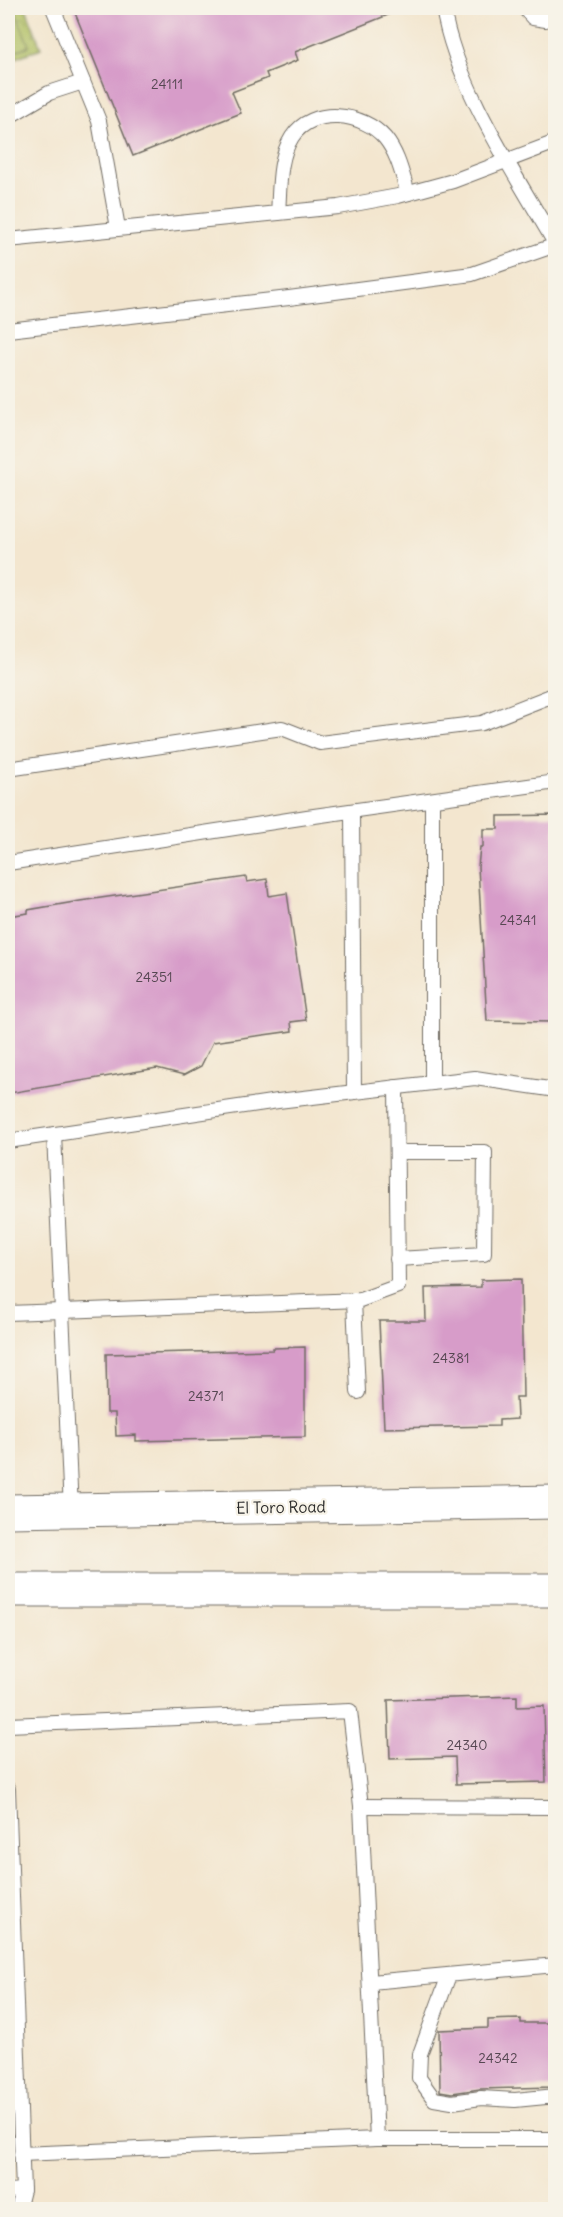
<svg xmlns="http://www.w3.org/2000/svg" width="563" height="2217" viewBox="0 0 563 2217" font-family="Delius,sans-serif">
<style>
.park{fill:url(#park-crowns);stroke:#6d7446;stroke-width:1.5}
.garden{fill:#afbe61;stroke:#6d7446;stroke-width:1.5}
.building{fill:#d79cc9}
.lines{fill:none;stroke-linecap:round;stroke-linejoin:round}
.lane-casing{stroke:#716c64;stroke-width:16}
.primary-casing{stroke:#716c64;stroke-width:35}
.lane{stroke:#fff;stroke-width:14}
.primary{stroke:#fff;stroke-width:33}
.labels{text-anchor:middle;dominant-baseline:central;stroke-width:4.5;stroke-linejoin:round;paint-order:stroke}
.number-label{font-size:14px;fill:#564752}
.street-label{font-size:16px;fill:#2b2b2b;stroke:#f7f3e8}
</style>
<defs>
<pattern id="park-crowns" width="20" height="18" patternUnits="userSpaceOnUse" patternTransform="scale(1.5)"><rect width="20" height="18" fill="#afbe61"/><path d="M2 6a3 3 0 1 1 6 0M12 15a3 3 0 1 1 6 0" fill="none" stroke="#8f9b50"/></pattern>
</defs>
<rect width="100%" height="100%" fill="#f7f3e8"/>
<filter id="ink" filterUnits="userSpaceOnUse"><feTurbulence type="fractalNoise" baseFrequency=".0167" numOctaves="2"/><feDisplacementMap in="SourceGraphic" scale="12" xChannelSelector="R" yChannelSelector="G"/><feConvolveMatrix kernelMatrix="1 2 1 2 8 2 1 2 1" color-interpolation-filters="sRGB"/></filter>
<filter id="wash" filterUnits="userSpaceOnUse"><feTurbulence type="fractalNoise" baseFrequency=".008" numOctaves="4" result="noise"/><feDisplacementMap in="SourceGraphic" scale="24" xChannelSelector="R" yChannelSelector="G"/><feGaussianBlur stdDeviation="1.35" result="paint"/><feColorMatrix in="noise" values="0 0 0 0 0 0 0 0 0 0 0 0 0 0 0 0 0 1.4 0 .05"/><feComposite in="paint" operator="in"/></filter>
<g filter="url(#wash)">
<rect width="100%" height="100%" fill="#f3e6cf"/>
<polygon class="park" points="8,8 26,8 41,48 8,61"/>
<polygon class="garden" points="8,8 14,8 29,46 8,54"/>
<g id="blocks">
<g class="building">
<polygon points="73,8 403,8 403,9 295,52 298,60 266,73 268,78 232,92 241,113 133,156"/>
<polygon points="555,815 555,1022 487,1021 478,867 480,847 483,847 483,829 498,829 498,816"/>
<polygon points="246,877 247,882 267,879 269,896 287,893 306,1020 291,1022 292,1031 213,1042 201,1066 184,1075 157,1068 10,1093 8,1072 8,916 28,913 28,910 80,901"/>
<polygon points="521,1279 523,1397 516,1397 517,1419 499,1420 499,1426 384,1428 379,1321 426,1321 425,1288 481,1287 481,1280"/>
<polygon points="305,1347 305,1437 136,1441 136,1435 116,1436 115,1413 107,1413 106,1354 273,1350 273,1348"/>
<polygon points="517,1696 517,1707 544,1706 546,1782 456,1784 455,1757 390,1759 388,1700"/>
<polygon points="521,2019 521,2023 555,2023 555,2064 552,2065 552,2087 480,2089 452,2093 440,2091 439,2030 488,2028 488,2020"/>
</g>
</g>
</g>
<g filter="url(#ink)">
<use href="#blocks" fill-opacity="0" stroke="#716c64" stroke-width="1.5"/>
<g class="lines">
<g class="lane-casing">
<g id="lane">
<polyline points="53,8 99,121 118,228"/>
<path d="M443 8C456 87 516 175 556 245"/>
<polyline points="524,8 533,18 546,20 556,14"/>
<polyline points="8,117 49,93 83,82"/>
<path d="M278 213C280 188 278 159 292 137 312 106 363 112 385 138 398 154 402 174 408 193"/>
<polyline points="8,240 338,207 398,196 453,181 556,142"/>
<polyline points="8,330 289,298 472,274 556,245"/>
<polyline points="8,769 282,728 320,743 482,723 556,694"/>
<polyline points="432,800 432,1083"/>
<polyline points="352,811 354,1092"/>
<polyline points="8,863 307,817 556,782"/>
<polyline points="54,1134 71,1510"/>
<polyline points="8,1141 278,1101 475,1078 556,1090"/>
<polyline points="397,1152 485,1152 484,1254 397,1259"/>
<polyline points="354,1300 358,1392"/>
<polyline points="8,1313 360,1300 398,1286 396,1087"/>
<polyline points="8,1725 350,1711 361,1806 377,2139 21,2154"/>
<polyline points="8,1789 23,2190 8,2191"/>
<polyline points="361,1806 556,1807"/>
<polyline points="449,1975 420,2054 419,2078 434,2099 452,2102 481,2098 515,2100 556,2096"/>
<polyline points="371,1982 556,1965"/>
<polyline points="377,2139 556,2139"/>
<polyline points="18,2210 23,2190"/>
</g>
</g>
<g class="primary-casing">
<g id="primary">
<polyline points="8,1511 556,1502"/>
<polyline points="8,1590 556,1590"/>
</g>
</g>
<use href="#lane" class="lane"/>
<use href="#primary" class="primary"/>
</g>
</g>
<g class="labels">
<g class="number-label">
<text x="167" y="84">24111</text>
<text x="518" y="920">24341</text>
<text x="154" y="977">24351</text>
<text x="451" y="1358">24381</text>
<text x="206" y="1396">24371</text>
<text x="467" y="1745">24340</text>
<text x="498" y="2058">24342</text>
</g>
<g class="street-label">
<text transform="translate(281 1507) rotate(-1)">El Toro Road</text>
</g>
</g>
<rect width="563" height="2217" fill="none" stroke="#f7f3e8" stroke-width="30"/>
</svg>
